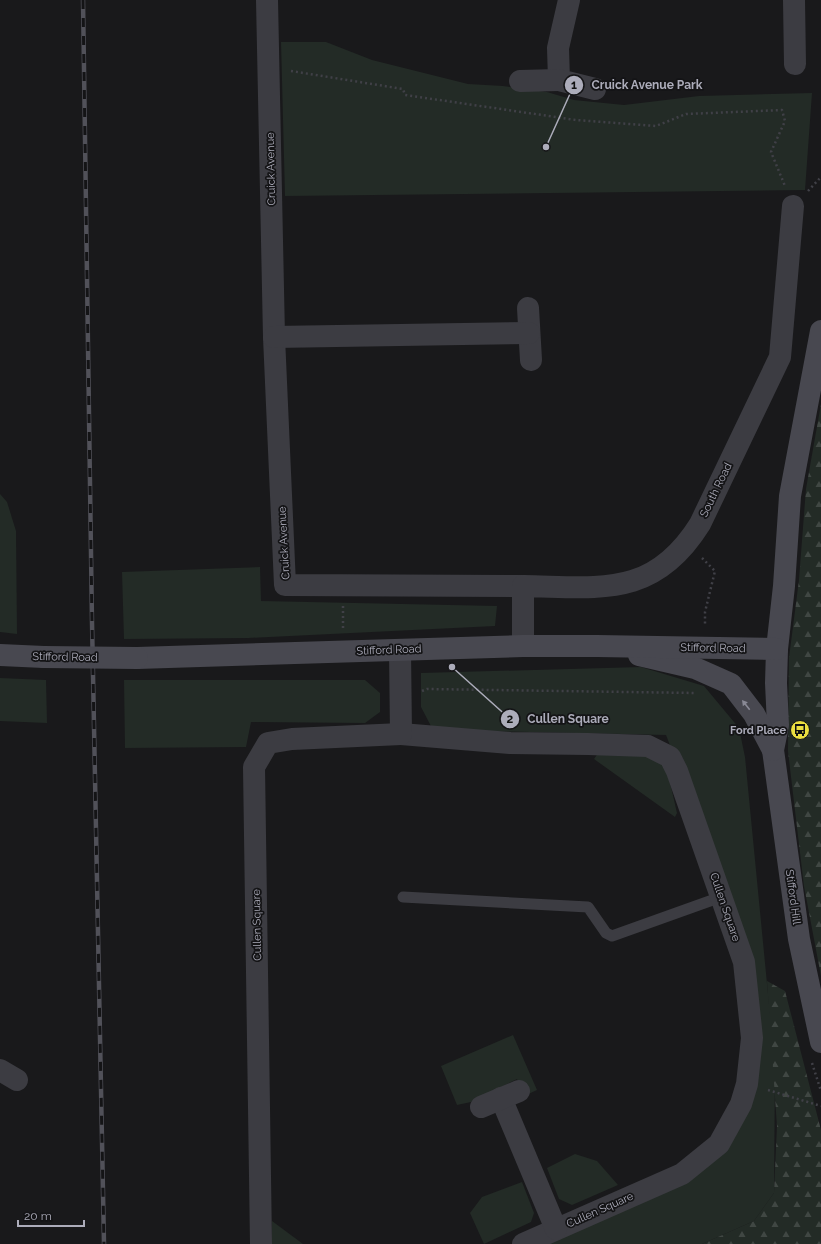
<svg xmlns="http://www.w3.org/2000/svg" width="821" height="1244" viewBox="0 0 821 1244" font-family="Raleway,sans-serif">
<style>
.green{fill:#232b26}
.forest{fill:url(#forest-firs)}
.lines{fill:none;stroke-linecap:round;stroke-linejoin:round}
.path{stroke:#404047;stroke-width:2.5;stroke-dasharray:2 3;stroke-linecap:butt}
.lane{stroke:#3c3c42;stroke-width:11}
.street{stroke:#3c3c42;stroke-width:22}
.secondary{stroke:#484850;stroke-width:22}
.rail-casing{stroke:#515159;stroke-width:4.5}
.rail{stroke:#141416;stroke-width:3;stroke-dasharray:9;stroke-linecap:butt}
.secondary-bridge{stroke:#484850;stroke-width:22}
.oneway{fill:#898995}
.labels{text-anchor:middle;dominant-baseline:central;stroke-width:3.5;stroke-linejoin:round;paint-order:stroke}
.street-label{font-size:11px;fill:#acacba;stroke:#141416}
.poi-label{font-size:11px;font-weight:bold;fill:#acacba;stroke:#141416;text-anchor:end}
.leader{fill:none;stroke:#acacba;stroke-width:1.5}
.callout-dot{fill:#acacba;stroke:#141416;stroke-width:1.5}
.mark-label{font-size:12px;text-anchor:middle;font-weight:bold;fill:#111}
.callout-label{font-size:12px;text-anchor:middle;font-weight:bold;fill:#acacba;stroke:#141416;stroke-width:3.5;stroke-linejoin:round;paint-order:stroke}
</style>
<defs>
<pattern id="forest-firs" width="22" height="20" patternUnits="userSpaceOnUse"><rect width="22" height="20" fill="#232b26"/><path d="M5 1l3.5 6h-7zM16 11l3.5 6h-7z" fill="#404743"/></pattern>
</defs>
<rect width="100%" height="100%" fill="#19191b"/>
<g class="green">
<polygon points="281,42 326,42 372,60 468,84 503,86 547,92 574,100 624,105 699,96 812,93 805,190 285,196"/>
<polygon points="0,494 7,502 16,531 17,634 0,632"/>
<polygon points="260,567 261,601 497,606 495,626 248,638 124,639 122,572"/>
<polygon points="641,667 704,686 739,728 745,757 775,1066 774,1193 754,1221 702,1244 528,1244 699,1170 753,1093 744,936 666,735 433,730 421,707 421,673"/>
<polygon points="0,678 46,680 47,723 0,721"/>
<polygon points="124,680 365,680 380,693 380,712 365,723 251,722 246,747 125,748"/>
<path d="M601 749C620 751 657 751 666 771 671 784 674 800 677 813L675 817 594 759Z"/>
<polygon points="513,1035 537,1090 524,1096 517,1079 471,1102 457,1105 441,1066"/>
<polygon points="575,1154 597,1161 618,1185 572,1205 559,1199 547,1168"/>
<polygon points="522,1182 534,1213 531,1222 484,1244 470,1213 482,1197"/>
<polygon points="272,1221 303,1244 272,1244"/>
</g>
<g class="forest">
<polygon points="821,404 821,976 804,886 788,751 789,658 799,580 806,489"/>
<polygon points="767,981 785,991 821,1130 821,1244 702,1244 754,1221 774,1193 777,1126"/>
</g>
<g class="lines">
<g class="path">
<polyline points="291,71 403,89 405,95 576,120 656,126 686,114 782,110 785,121 771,152 785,186"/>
<polyline points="808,191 821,177"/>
<polyline points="702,558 715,571 705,612 705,626"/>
<polyline points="343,606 343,629"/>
<polyline points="422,691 427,689 695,693"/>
<polyline points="812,1063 821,1091"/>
<polyline points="768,1090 821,1106"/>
</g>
<polyline class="lane" points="403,897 588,907 606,933 612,936 721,897"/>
<g class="street">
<polyline points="267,0 274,337 285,585 523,586"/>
<polyline points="569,0 558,48 559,80 595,89"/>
<polyline points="794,0 795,64"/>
<polyline points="520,81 559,80"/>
<polyline points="528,308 531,360"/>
<polyline points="274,337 529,333"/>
<path d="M523 646V586C600 587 653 599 700 524L780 357 793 206"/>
<polyline points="401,734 510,743 588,744 648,746 670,757 677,771 744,962 752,1038 747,1084 741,1104 719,1144 682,1174 523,1244"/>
<polyline points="0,1070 17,1080"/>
<polyline points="501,1098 556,1229"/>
<polyline points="481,1107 519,1091"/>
<polyline points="261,1244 254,767 268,743 292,739 401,734 400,650"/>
</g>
<g class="secondary">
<polyline points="821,331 790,496 784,586 777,649 776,683 778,725 773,750 799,939 821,1042"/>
<polyline points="0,655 44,657"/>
<polyline points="639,655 695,668 731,684 754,714 773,750"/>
<polyline points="137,658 523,646 597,646 777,649"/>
</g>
<g class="rail-casing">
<polyline id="rail" points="83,0 92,622 104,1244"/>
</g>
<use href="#rail" class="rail"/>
<polyline class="secondary-bridge" points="44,657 137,658"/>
</g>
<defs><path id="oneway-solid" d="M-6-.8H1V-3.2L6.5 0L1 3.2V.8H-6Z"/></defs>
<use class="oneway" href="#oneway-solid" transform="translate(746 705) rotate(-128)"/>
<defs>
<g id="bus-disc" transform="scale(1)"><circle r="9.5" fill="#ebde40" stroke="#141416"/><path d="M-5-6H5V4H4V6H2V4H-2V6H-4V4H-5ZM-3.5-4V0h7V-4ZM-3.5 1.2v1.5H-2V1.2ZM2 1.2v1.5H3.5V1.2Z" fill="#111"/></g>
</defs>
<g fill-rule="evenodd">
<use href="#bus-disc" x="800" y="730"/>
</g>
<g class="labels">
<g class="street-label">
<text transform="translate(271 169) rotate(-91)">Cruick Avenue</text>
<text transform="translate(716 490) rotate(-64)">South Road</text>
<text transform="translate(284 543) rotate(-93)">Cruick Avenue</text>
<text transform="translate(713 648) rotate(1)">Stifford Road</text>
<text transform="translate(389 650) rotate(-2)">Stifford Road</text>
<text transform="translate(65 657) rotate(1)">Stifford Road</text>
<text transform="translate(793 897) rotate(82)">Stifford Hill</text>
<text transform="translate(725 907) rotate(71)">Cullen Square</text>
<text transform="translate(257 925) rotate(-91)">Cullen Square</text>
<text transform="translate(600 1210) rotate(-24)">Cullen Square</text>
</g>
<g class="poi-label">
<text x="786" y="730">Ford Place</text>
</g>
</g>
<path class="leader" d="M546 147L574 85M452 667L510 719"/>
<g class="callout-dot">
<circle cx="546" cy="147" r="4"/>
<circle cx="452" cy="667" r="4"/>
<circle cx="574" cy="85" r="10"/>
<circle cx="510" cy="719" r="10"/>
</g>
<g class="mark-label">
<text x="574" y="89">1</text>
<text x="510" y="723">2</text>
</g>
<g class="callout-label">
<text x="647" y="89">Cruick Avenue Park</text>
<text x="568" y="723">Cullen Square</text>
</g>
<path d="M18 1220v6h66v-6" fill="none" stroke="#acacba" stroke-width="2"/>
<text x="24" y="1220" font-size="12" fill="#acacba" stroke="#141416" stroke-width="3" paint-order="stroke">20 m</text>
</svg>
